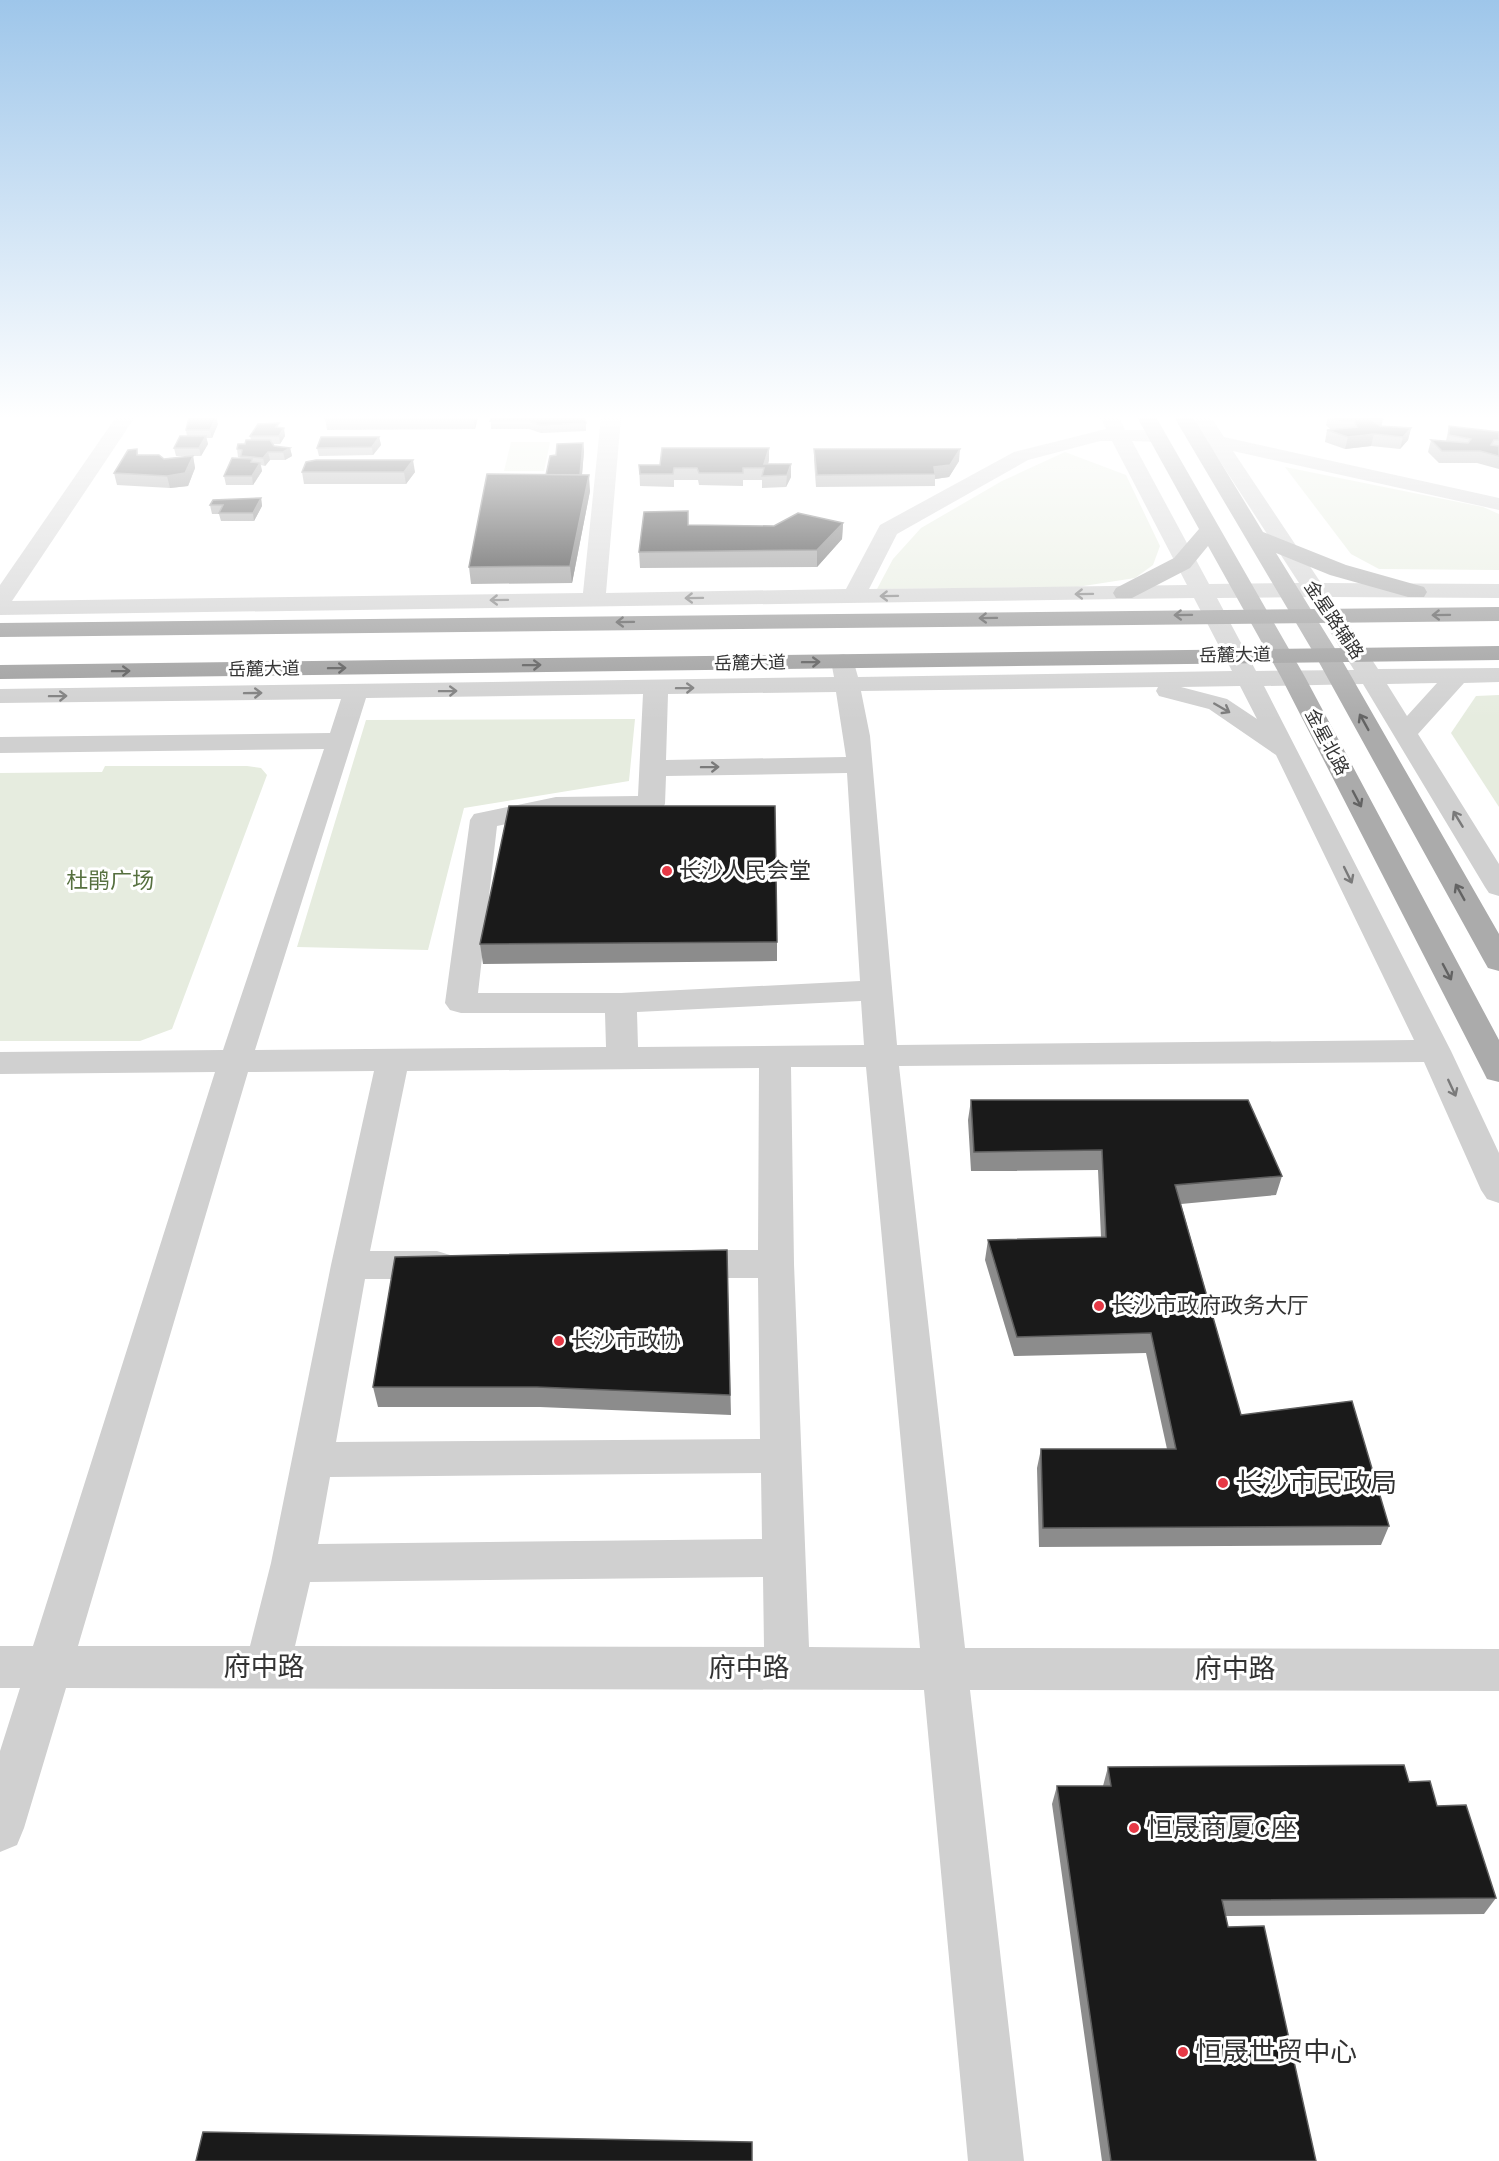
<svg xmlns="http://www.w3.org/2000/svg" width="1499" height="2161" viewBox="0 0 1499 2161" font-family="Karla,'Noto Sans SC',sans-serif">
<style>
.green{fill:#e6ecdf}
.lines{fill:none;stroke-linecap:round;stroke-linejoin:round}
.minor{fill:#d0d0d0;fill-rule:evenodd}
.major{fill:#ababab;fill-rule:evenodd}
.highway{fill:#9a9a9a;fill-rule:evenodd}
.wall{fill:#8c8c8c}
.shaded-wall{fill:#5f5f5f}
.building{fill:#1a1a1a;stroke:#5f5f5f;stroke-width:1.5}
.oneway{stroke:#7a7a7a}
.oneway2{stroke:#525252}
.oneway3{stroke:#636363}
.poi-dot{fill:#e63946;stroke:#fff;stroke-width:2}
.labels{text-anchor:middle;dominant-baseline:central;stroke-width:6;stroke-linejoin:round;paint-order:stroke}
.far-street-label{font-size:18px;fill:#333;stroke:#fff}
.poi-label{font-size:22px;fill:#333;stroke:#fff;text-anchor:start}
.park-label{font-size:22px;fill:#56703f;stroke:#fff}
.near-poi-label{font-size:27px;fill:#333;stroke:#fff;text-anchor:start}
.near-street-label{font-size:27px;fill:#333;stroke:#fff}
</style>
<rect width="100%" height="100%" fill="#fff"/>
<g class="green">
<polygon points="511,442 550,442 544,471 504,471"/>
<polygon points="1065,452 1126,475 1160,546 1153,565 1135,578 1077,587 877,589 893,559 921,528 1002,481"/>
<polygon points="1285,467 1483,507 1499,514 1499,570 1379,569 1351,554"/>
<polygon points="1499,695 1499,807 1451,733 1476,696"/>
<polygon points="635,719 629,781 464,808 428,950 297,947 366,720"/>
<polygon points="105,766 247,766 261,768 267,775 172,1029 140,1041 0,1041 0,773 102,772"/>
</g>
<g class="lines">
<path class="minor" d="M116 417H135L12 601 583 593 601 417H621L606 593 846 589 880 525 1014 452 1106 429 1100 417H1119L1125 430H1157L1167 436 1157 442 1132 441 1209 584 1299 583 1210 446 1198 443 1195 439 1202 434 1192 417H1211L1224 437 1499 498V510L1233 451 1321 583 1499 584V598L1331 597 1378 669 1499 668V682L1464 683 1418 734 1499 864V896L1489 893 1485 887 1363 684 1264 686 1451 1051 1499 1153V1203L1487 1199 1481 1190 1424 1062 899 1066 965 1648 1499 1649V1691L970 1690 1024 2161H968L924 1690 66 1688 24 1828 17 1845 0 1852V1751L20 1688H0V1646H33L215 1072 0 1074V1052L223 1050 324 749 0 753V737L330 733 341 699 0 703V689L834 677 831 661 834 656 843 654 852 656 858 677 1232 671 1194 598 0 615V585ZM1100 441H1112L1187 585 869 589 897 534 1028 460ZM1308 597 1354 670 1256 671 1217 598ZM1437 683 1407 716 1387 684ZM1240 686 1257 719 1227 699 1181 687ZM1158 687 1156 691 1159 696 1209 709 1276 755 1414 1040 897 1045 870 736 861 691ZM836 692 846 757 666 760 668 694ZM643 694 638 796 556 797 474 814 470 820 445 1003 450 1010 461 1013H605L606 1047 255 1050 366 698ZM847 773 860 981 621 993H478L497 826 556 813 661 810 665 804 666 776ZM861 1001 864 1045 638 1047 637 1012ZM791 1067H866L920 1648 809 1647 794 1264ZM759 1068 758 1250H684L671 1254 666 1264 671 1274 684 1278H758L760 1439 336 1442 365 1279H437L450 1275 455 1265 450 1255 437 1251H370L407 1071ZM374 1071 331 1265 271 1563 250 1646H78L248 1072ZM761 1473 762 1539 318 1544 330 1477ZM763 1577 764 1647 295 1646 310 1582Z"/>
<g class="major">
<polygon points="1137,417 1156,417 1305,677 1499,1040 1499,1082 1487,1079 1483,1071 1281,677 1208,546 1190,568 1132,598 1116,598 1113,593 1116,588 1174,558 1199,529"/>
<polygon points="1174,417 1193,417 1263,532 1346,565 1424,587 1427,592 1424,597 1408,597 1330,575 1276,553 1339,655 1499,934 1499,971 1488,968 1484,961 1315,655"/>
</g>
<g class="highway">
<polygon points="1499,607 1499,621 0,637 0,623"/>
<polygon points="1499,646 1499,660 0,679 0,665"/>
</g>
</g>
<g class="wall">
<polygon points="478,417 475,429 327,430 325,418"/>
<polygon points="491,417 586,423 586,431 541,433 529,429 491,429"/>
<polygon points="1328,417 1382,417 1382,426 1411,428 1408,440 1400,449 1371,446 1345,449 1325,442 1327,430 1331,430 1326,425"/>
<polygon points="218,424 212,438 206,438 208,444 201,456 193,456 195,468 188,486 170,488 117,485 114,473 137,449 138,455 164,459 189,456 176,456 174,448 187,436 186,430"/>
<polygon points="1449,426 1499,432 1499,469 1477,463 1439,463 1428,452 1431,440 1446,441"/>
<polygon points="279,427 285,436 280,444 273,444 274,446 290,448 292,456 285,460 270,460 265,466 261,465 262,471 253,485 226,485 224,476 241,458 238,457 237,449 251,440 250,436"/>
<polygon points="379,437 381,445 373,455 319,456 317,448"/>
<polygon points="583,443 584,451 582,475 590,491 572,583 471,584 469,567 546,475 556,455"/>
<polygon points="814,449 959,461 949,477 935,479 935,486 816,487 814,461"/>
<polygon points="769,460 768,464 791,464 791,477 786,487 762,488 762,480 743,480 743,486 699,485 698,480 674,480 674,487 640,486 639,465 660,465"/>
<polygon points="302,472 415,472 406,484 304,484"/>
<polygon points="261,498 262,506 254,521 221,521 219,514 212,514 210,505"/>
<polygon points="843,523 842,539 817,567 640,568 639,552 688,525 774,526"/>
<polygon points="777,942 777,961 483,964 480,944"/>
<polygon points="971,1100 1282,1176 1276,1195 1181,1204 1241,1415 1389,1526 1381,1545 1039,1547 1037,1468 1041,1449 1167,1449 1146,1353 1014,1356 985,1260 988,1240 1101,1237 1098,1170 971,1171 968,1120"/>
<polygon points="727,1250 731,1415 540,1407 378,1407 373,1387"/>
<polygon points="1108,1767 1409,1782 1437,1806 1496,1898 1484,1914 1226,1916 1228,1927 1316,2161 1102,2161 1052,1804 1057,1786 1103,1786"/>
</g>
<g class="shaded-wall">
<polygon points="216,417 218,424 212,438 210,430"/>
<polygon points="474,417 478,417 475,429"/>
<polygon points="1383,419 1380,431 1372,420"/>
<polygon points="284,428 285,436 280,444 279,436"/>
<polygon points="1411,428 1408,440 1400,449 1403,437"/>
<polygon points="1374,434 1371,446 1345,449 1348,437"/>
<polygon points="206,436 208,444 201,456 199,448"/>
<polygon points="379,437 381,445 373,455 372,447"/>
<polygon points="583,443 584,451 581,486 580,477"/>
<polygon points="290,448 292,456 285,460 283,452"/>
<polygon points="769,448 769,460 764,477 764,464"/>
<polygon points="960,449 959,461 949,477 935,479 935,474 934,467"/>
<polygon points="268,452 270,460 265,466 263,458"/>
<polygon points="193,456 195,468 188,486 170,488 167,476"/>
<polygon points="413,460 415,472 406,484 404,472"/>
<polygon points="260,463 262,471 253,485 252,476"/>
<polygon points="791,464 791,477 786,487 787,475"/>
<polygon points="589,475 590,491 572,583 570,566"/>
<polygon points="261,498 262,506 254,521 253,513"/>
<polygon points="843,523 842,539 817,567 817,550"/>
</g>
<g class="building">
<polygon points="189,417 216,417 210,430 186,430"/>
<polygon points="325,417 443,417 325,418"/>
<polygon points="491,417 584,417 586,423 540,425 528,421 490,421"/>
<polygon points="1333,417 1382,417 1383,419 1372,420 1380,426 1411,428 1403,437 1374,434 1348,437 1327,430 1357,427 1354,421 1336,420"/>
<polygon points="279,423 276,427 284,428 279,436 250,436 258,424"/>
<polygon points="1449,426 1499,432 1499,440 1494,440 1491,445 1499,446 1499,456 1480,451 1442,451 1431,440 1468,443 1471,439 1449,435"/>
<polygon points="180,436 206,436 199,448 174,448"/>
<polygon points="321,437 379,437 372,447 317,448"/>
<polygon points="246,440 270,440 274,446 290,448 283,452 268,452 263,458 241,456 242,450 237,449 238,444 245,444"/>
<polygon points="583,443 580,475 546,475 550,456 556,455 557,444"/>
<polygon points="662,448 769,448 764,464 791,464 787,475 762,476 764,468 743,468 743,473 699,473 697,468 674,468 673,474 640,474 639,465 660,465"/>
<polygon points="137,449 137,455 159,455 164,459 193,456 185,473 167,476 114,473 128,450"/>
<polygon points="814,449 960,449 950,465 934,467 935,474 817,475"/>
<polygon points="232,458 252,459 251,462 260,463 252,476 224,476"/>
<polygon points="316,460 413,460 404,472 302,472 306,462"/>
<polygon points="487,474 589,475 570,566 469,567"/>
<polygon points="261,498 253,513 219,513 223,505 210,505 213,500"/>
<polygon points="688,511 688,525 774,526 798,513 843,523 817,550 639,552 644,512"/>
<polygon points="509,806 775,806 777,942 480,944"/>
<polygon points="971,1100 1248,1100 1282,1176 1175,1185 1241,1415 1352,1401 1389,1526 1043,1528 1041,1449 1176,1449 1151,1333 1017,1337 988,1240 1106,1237 1102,1150 974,1152"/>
<polygon points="727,1250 730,1395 537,1387 373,1387 395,1257"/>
<polygon points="1404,1765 1409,1782 1430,1781 1437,1806 1466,1805 1496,1898 1222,1900 1228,1927 1264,1926 1316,2161 1111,2161 1057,1786 1111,1786 1108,1767"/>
<polygon points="203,2132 752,2142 752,2161 196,2161"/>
</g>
<defs><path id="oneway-shaft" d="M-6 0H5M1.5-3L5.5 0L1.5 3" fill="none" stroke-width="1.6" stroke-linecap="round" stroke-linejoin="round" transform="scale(1.5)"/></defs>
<g class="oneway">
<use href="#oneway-shaft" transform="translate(1084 594) rotate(179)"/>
<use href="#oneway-shaft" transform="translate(889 596) rotate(179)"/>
<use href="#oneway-shaft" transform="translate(694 598) rotate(179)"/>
<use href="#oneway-shaft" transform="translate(499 600) rotate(179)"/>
<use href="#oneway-shaft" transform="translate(685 688) rotate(-1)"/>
<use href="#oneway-shaft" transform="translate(448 691) rotate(-1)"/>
<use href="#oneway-shaft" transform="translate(253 693) rotate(-1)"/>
<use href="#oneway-shaft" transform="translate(58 696) rotate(-1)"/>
<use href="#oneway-shaft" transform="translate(1222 708) rotate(30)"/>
<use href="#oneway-shaft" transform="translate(710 767) rotate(-1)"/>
<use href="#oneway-shaft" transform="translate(1458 819) rotate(-121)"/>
<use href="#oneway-shaft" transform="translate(1348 875) rotate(64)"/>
<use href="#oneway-shaft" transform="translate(1452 1088) rotate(65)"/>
</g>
<g class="oneway2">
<use href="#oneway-shaft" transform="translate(1183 615) rotate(179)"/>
<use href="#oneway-shaft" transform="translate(1441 615) rotate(179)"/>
<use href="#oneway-shaft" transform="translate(988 618) rotate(179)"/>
<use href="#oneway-shaft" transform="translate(625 622) rotate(179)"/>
<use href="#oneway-shaft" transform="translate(811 662) rotate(-1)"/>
<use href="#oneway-shaft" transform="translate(532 665) rotate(-1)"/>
<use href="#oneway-shaft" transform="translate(337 668) rotate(-1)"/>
<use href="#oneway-shaft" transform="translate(121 671) rotate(-1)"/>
</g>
<g class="oneway3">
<use href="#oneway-shaft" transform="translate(1364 722) rotate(-119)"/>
<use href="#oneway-shaft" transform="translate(1357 799) rotate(62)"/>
<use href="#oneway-shaft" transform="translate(1460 892) rotate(-119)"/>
<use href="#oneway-shaft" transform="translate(1447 972) rotate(62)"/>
</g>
<linearGradient id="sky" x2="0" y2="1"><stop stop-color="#9ec6ea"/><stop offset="0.58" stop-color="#fff"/><stop offset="1" stop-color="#fff" stop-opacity="0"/></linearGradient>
<rect width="1499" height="720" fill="url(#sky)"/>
<g class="poi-dot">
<circle cx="667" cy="871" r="6"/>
<circle cx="1099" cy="1306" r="6"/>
<circle cx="559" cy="1341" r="6"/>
<circle cx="1223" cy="1483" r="6"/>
<circle cx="1134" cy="1828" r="6"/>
<circle cx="1183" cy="2052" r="6"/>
</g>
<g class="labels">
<g class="far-street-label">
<text transform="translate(1334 620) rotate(56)">金星路辅路</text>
<text transform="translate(1235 655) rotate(-1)">岳麓大道</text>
<text transform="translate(750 663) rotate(-1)">岳麓大道</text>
<text transform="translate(264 669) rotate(-1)">岳麓大道</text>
<text transform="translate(1327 742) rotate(62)">金星北路</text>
</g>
<g class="poi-label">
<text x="679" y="871">长沙人民会堂</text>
<text x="1111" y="1306">长沙市政府政务大厅</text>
<text x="571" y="1341">长沙市政协</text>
</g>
<g class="park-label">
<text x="110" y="881">杜鹃广场</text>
</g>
<g class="near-poi-label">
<text x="1235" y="1483">长沙市民政局</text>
<text x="1146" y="1828">恒晟商厦C座</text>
<text x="1195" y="2052">恒晟世贸中心</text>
</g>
<g class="near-street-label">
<text x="264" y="1667">府中路</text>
<text x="749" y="1668">府中路</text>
<text x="1235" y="1669">府中路</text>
</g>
</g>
</svg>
